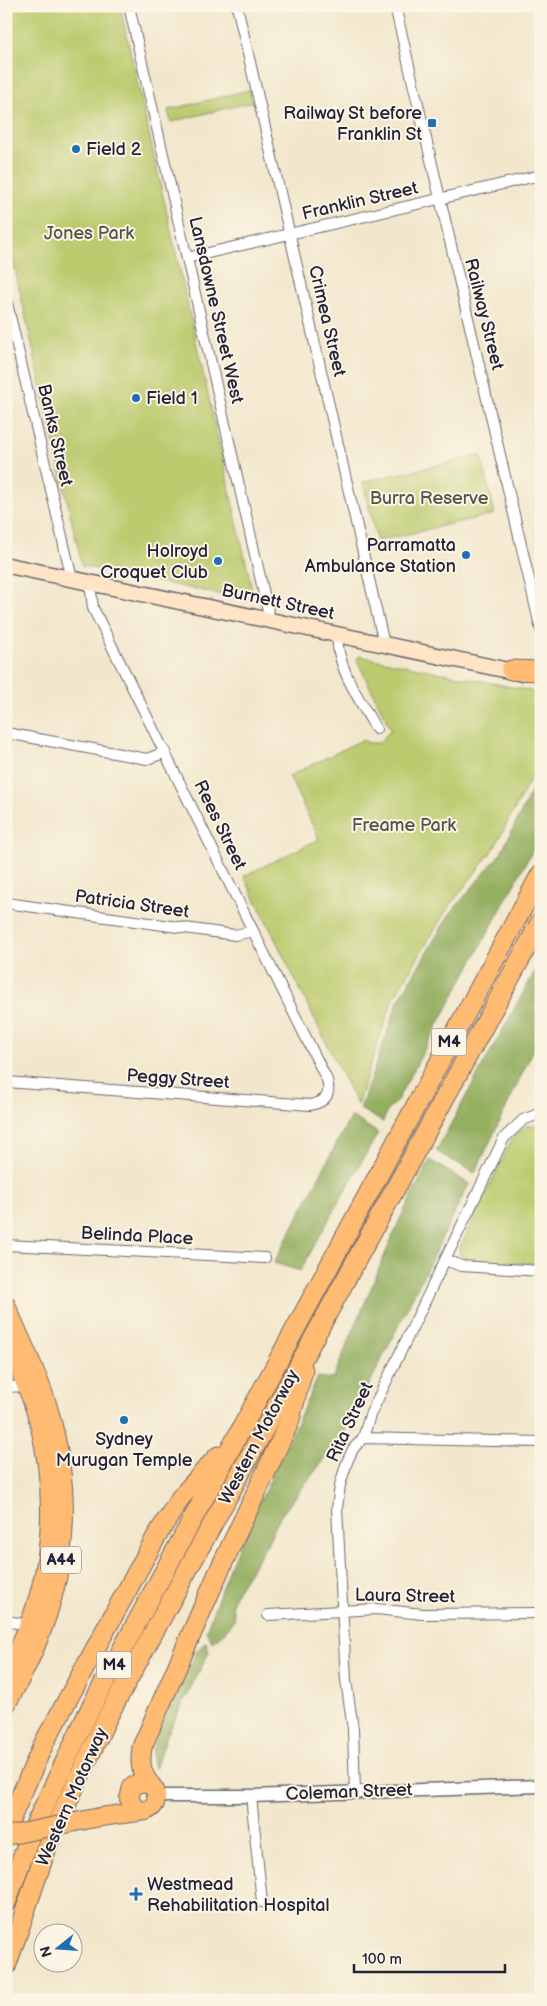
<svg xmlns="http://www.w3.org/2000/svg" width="547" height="2006" viewBox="0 0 547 2006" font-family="'Balsamiq Sans',sans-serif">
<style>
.green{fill:#bbcb6e;stroke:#6e7654}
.forest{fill:#94af61;stroke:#5b684e}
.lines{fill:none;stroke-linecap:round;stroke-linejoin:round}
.minor-casing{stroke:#6b676e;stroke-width:12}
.tertiary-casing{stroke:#6b676e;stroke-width:15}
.secondary-casing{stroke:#6b676e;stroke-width:18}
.trunk-casing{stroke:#6b676e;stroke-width:20}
.motorway-casing{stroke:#6b676e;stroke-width:21}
.minor{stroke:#fff;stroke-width:10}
.tertiary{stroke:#fff;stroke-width:12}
.secondary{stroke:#ffe4c6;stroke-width:15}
.trunk{stroke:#febb71;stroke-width:18}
.motorway{stroke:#febb71;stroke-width:19}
.trunk-bridge-casing{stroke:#6b676e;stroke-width:20;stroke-linecap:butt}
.trunk-bridge{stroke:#febb71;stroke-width:18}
.poi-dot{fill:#1f6fb2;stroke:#fcf5e5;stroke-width:2}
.labels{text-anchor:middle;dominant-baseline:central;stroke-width:4;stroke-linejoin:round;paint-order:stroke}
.shield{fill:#fcf5e5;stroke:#63616e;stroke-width:1}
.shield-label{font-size:16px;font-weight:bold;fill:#22223b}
.poi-label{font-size:18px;fill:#22223b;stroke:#fcf5e5;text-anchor:end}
.street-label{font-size:18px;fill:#22223b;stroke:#fcf5e5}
.park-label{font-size:18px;fill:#50554a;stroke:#fcf5e5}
</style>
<rect width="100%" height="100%" fill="#fcf5e5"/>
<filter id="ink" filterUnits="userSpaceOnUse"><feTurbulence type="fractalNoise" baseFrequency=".02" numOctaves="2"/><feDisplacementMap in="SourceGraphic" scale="10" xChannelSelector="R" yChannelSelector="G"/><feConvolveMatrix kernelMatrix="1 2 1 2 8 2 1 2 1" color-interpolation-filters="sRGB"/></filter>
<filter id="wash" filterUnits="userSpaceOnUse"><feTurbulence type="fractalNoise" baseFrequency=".0096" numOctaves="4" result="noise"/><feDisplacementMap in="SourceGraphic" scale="20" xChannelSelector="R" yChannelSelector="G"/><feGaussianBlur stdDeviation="1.12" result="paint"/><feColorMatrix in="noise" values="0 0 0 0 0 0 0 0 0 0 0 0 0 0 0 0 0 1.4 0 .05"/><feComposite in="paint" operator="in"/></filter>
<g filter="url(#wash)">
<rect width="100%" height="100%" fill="#f2e7cc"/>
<g class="green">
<polygon points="6,6 120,6 253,593 247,600 82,566 6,230"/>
<polygon points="249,90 252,102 171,122 168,110"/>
<polygon points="481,455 495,514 377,541 363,482"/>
<polygon points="359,656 527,690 541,695 541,759 494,848 446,911 393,999 357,1105 244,876 319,839 289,776 362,740 370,743 379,743 391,730 357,660"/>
<polygon points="541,1125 541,1264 466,1260 460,1255 459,1249 513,1137 526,1126"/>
</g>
<g class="forest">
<polygon points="541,772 541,835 396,1102 387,1111 383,1122 360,1109 398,1001 449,915 501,853"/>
<polygon points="541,960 541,1043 534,1049 475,1173 436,1151"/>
<polygon points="351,1116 378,1133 300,1271 274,1263"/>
<polygon points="430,1160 469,1184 351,1421 342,1436 280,1517 266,1546 235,1594 232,1605 235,1618 224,1633 212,1642 206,1631 229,1568 318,1377 333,1379 399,1221"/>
<path d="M206 1641 209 1652 167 1735 155 1769C150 1759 152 1750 155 1740L197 1651Z"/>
</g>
</g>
<g filter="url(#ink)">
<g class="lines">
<g class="minor-casing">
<g id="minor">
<polyline points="129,6 270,620"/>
<polyline points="237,6 384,644"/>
<polyline points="395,6 541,630"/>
<polyline points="187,258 541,175"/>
<polyline points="6,299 72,579"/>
<path d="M338 634C334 664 362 703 376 729"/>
<polyline points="6,733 147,759 166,752"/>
<polyline points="6,903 235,935 253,931"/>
<path d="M6 1082 310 1105C326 1102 331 1095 327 1080L93 608 90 583"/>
<polyline points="6,1245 265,1258"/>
<polyline points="446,1260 461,1266 541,1271"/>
<polyline points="6,1387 26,1386"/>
<polyline points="363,1438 541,1442"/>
<polyline points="268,1615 377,1609 422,1614 541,1613"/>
<polyline points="6,1621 29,1625"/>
<polyline points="355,1791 353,1729 346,1680 337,1509 340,1485 347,1462 353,1449 363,1438 370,1415 504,1138 523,1120 541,1113"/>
<polyline points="251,1796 262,1902"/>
</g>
</g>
<g class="tertiary-casing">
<polyline id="tertiary" points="157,1796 251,1796 541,1786"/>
</g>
<g class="secondary-casing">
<polyline id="secondary" points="6,565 520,673"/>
</g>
<g class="trunk-casing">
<g id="trunk">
<path d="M6 1305C20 1339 38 1373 48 1407 80 1516 63 1608 6 1705"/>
<path d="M6 1338C17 1364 30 1391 38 1419 60 1504 53 1595 6 1670"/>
<path d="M100 1817 146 1811C158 1806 160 1793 150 1784L140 1782 132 1787 129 1799 136 1809 146 1811"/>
</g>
</g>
<g class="motorway-casing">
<g id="motorway">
<polyline points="511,670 541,671"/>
<path d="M150 1784C140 1773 140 1761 142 1747L219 1571 289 1423 303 1370"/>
<polyline points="6,1829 45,1741 156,1537 181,1497 218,1456"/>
<polyline points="6,1903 30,1836 90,1709 541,874"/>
<polyline points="6,1967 49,1841 108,1716 541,921"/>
</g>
</g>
<use href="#minor" class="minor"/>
<use href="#tertiary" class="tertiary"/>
<use href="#secondary" class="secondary"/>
<use href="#trunk" class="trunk"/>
<use href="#motorway" class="motorway"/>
<g class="trunk-bridge-casing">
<polyline id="trunk-bridge" points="6,1836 100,1817"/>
</g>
<use href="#trunk-bridge" class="trunk-bridge"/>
</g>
</g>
<g class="poi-dot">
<rect x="427" y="118" width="10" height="10" rx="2.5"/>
<circle cx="76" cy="149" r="5"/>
<circle cx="136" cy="398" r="5"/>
<circle cx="466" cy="555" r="5"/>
<circle cx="218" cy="561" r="5"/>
<circle cx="124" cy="1420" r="5"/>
<path d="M133.5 1886.5h5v5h5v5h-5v5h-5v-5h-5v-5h5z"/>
</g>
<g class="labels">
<g class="shield">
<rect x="431.5" y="1028.5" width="35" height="27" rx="4"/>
<rect x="41" y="1546.5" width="40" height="27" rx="4"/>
<rect x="96.5" y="1651.5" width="35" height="27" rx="4"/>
</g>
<g class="shield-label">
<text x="449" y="1042">M4</text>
<text x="61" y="1560">A44</text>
<text x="114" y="1665">M4</text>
</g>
<g class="poi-label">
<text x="422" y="113">Railway St before<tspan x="422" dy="21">Franklin St</tspan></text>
<text x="86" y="149" text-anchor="start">Field 2</text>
<text x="146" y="398" text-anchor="start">Field 1</text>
<text x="456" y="545">Parramatta<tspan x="456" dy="21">Ambulance Station</tspan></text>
<text x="208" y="551">Holroyd<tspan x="208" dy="21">Croquet Club</tspan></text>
<text x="124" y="1439" text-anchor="middle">Sydney<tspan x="124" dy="21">Murugan Temple</tspan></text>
<text x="147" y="1884" text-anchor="start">Westmead<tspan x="147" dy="21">Rehabilitation Hospital</tspan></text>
</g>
<g class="street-label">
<text transform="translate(360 201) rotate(-13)">Franklin Street</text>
<text transform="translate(216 310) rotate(77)">Lansdowne Street West</text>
<text transform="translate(484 314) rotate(76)">Railway Street</text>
<text transform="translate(327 321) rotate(77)">Crimea Street</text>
<text transform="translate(55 435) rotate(77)">Banks Street</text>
<text transform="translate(278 602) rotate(12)">Burnett Street</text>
<text transform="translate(220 825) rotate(64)">Rees Street</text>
<text transform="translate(132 904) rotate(8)">Patricia Street</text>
<text transform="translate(178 1079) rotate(4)">Peggy Street</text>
<text transform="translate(137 1236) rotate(3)">Belinda Place</text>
<text transform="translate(350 1422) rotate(-65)">Rita Street</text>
<text transform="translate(259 1437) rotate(-62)">Western Motorway</text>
<text transform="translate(405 1596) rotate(1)">Laura Street</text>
<text transform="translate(349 1792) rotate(-2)">Coleman Street</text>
<text transform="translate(72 1797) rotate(-66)">Western Motorway</text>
</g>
<g class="park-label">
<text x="89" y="233">Jones Park</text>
<text x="429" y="498">Burra Reserve</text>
<text x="404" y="825">Freame Park</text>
</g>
</g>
<rect width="547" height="2006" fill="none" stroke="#fcf5e5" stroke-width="25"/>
<g transform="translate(58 1948) rotate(253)"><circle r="24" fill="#fcf5e5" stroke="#a5a1a1"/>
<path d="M0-4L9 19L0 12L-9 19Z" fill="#1f6fb2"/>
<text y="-8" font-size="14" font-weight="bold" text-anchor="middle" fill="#22223b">N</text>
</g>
<path d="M354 1964v8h151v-8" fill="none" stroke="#22223b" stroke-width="2.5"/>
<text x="362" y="1964" font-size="15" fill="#22223b" stroke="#fcf5e5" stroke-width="4" paint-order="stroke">100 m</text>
</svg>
